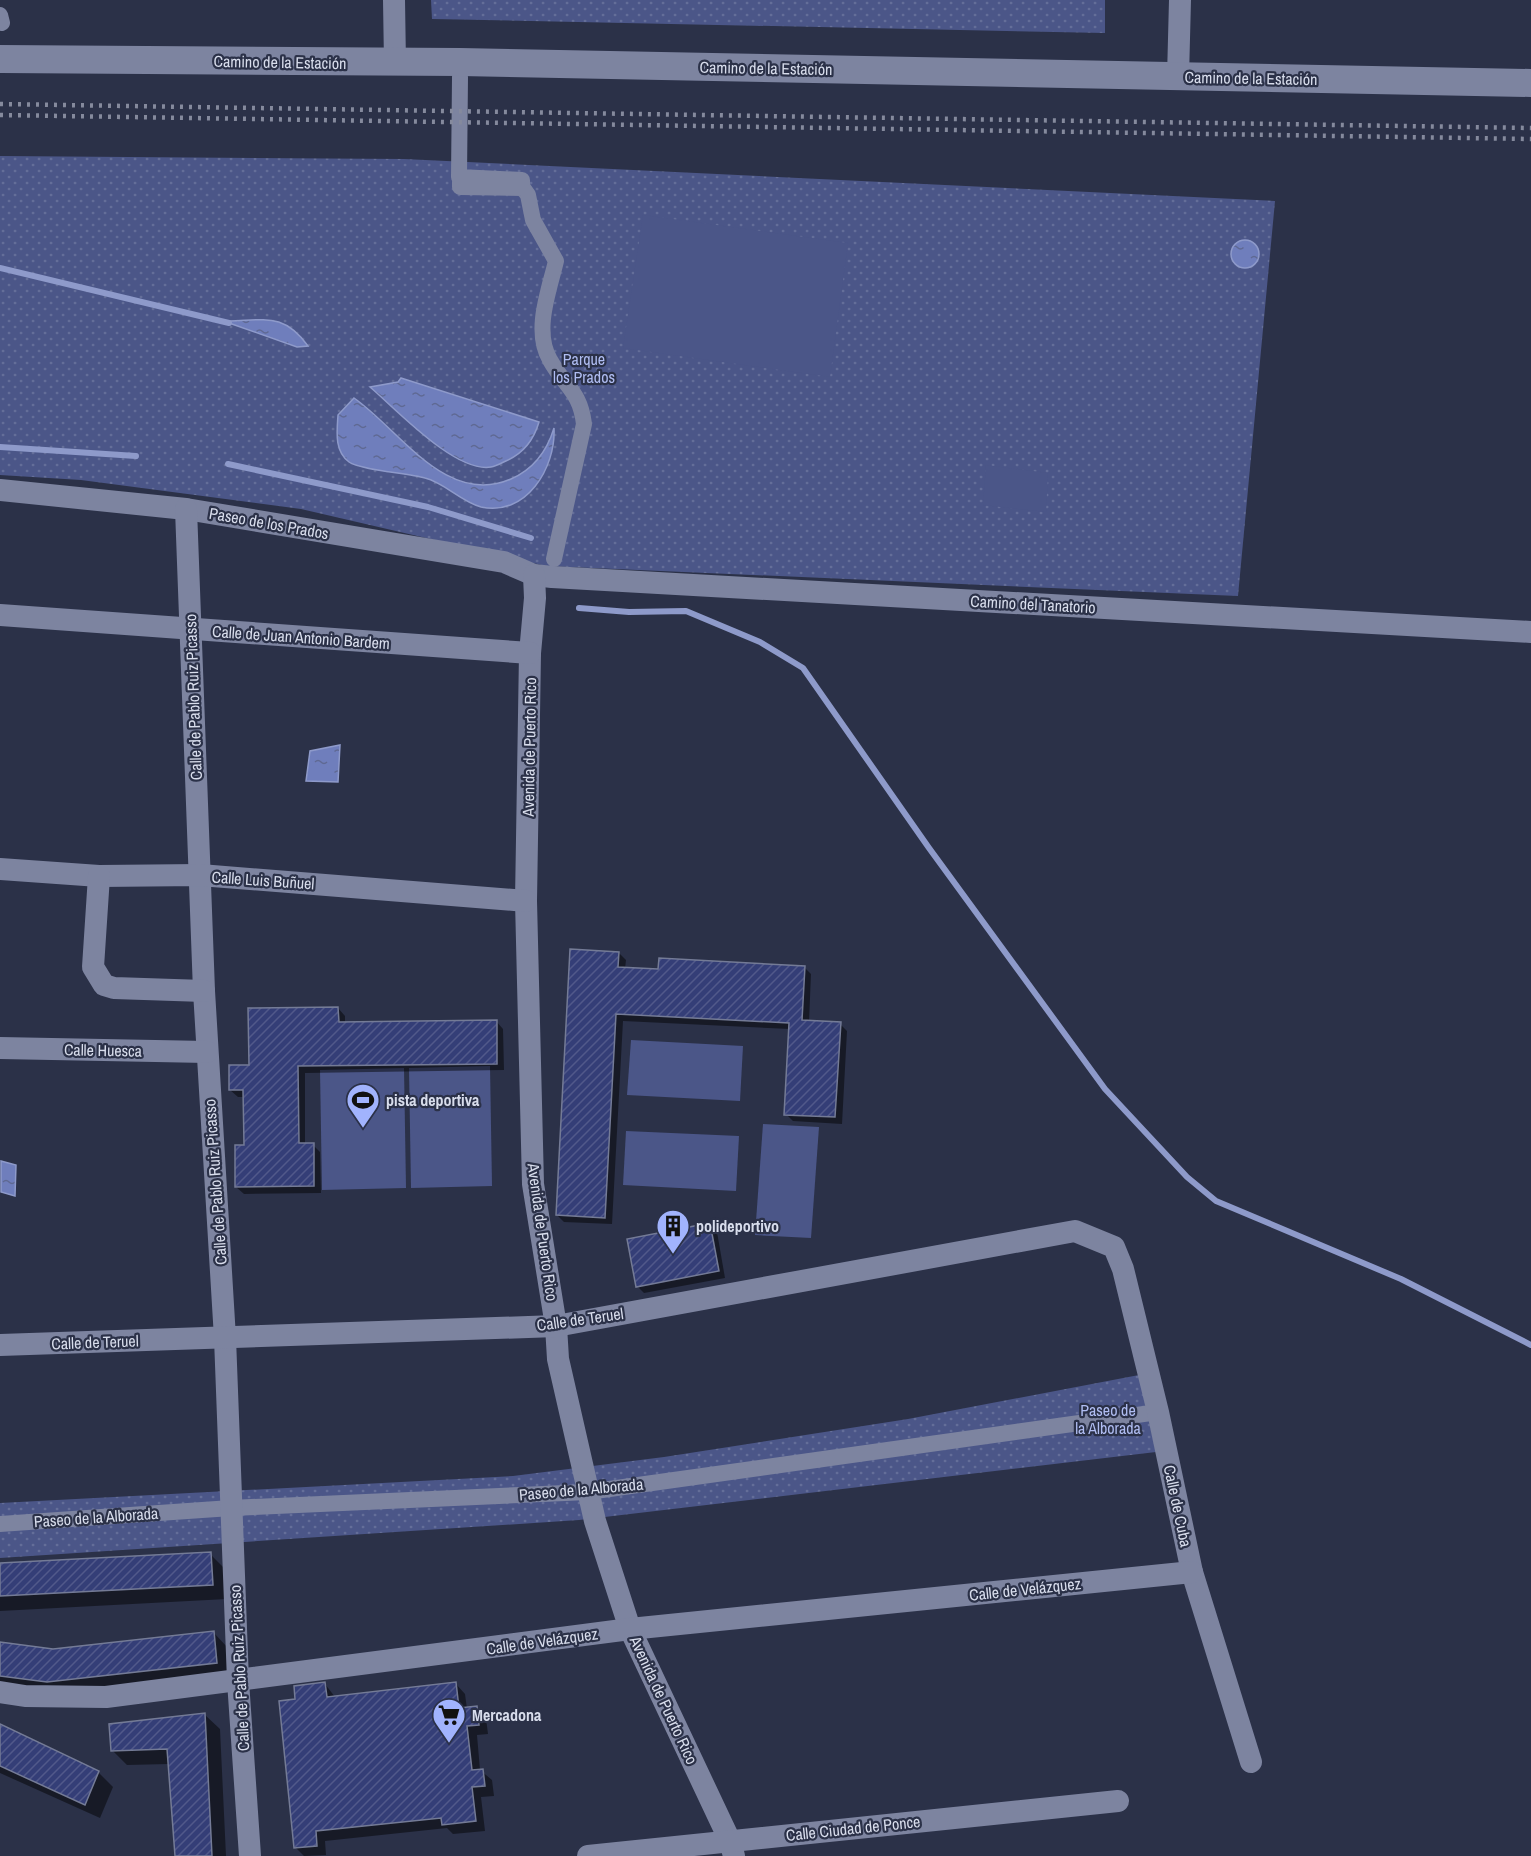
<svg xmlns="http://www.w3.org/2000/svg" width="1531" height="1856" viewBox="0 0 1531 1856" font-family="'Archivo Narrow',sans-serif">
<style>
.grass{fill:url(#grass-dots)}
.garden{fill:#4b5688}
.water{fill:url(#water-ripples);stroke:#8e9aca;stroke-width:1.5}
.shadow{fill:#0007}
.lines{fill:none;stroke-linecap:round;stroke-linejoin:round}
.stream{stroke:#8e9aca;stroke-width:6}
.building{fill:url(#building-hatch);stroke:#747b96;stroke-width:1.5}
.pedestrian{stroke:#7d84a0;stroke-width:16}
.minor{stroke:#7d84a0;stroke-width:22}
.tertiary{stroke:#7d84a0;stroke-width:28}
.rail{stroke:#858a9d;stroke-width:4.5;stroke-dasharray:3 6;stroke-linecap:butt}
.labels{text-anchor:middle;dominant-baseline:central;stroke-width:4.5;stroke-linejoin:round;paint-order:stroke}
.street-label{font-size:16px;fill:#d8ddec;stroke:#2b3148}
.park-label{font-size:16px;fill:#b0bdf2;stroke:#2b3148}
.poi-label{font-size:16px;font-weight:bold;fill:#d8ddec;stroke:#2b3148;text-anchor:start}
</style>
<defs>
<pattern id="grass-dots" width="8" height="8" patternUnits="userSpaceOnUse" patternTransform="scale(1.5)"><rect width="8" height="8" fill="#4b5688"/><path d="M2 2h.1M6 6h.1" fill="none" stroke="#646e99" stroke-width="1.8" stroke-linecap="round"/></pattern>
<pattern id="water-ripples" width="26" height="14" patternUnits="userSpaceOnUse" patternTransform="scale(1.5)"><rect width="26" height="14" fill="#6f7ebc"/><path d="M2 4q2-2 4 0t4 0M15 11q2-2 4 0t4 0" fill="none" stroke="#5f6993"/></pattern>
<pattern id="building-hatch" width="6" height="6" patternUnits="userSpaceOnUse" patternTransform="scale(1.5)"><rect width="6" height="6" fill="#343e77"/><path d="M-1 1l2-2M0 6l6-6M5 7l2-2" fill="none" stroke="#51598a"/></pattern>
</defs>
<rect width="100%" height="100%" fill="#2b3148"/>
<g class="grass">
<polygon points="431,0 1105,0 1105,33 432,19"/>
<polygon points="0,156 404,159 1275,201 1238,596 546,566 301,509 81,480 0,475"/>
<polygon points="1139,1375 1156,1452 579,1520 0,1558 0,1503 513,1476 664,1457 908,1419"/>
</g>
<g class="garden">
<polygon points="643,215 848,243 830,377 623,348"/>
<polygon points="986,465 1048,473 1046,512 983,505"/>
<polygon points="631,1040 743,1046 740,1101 627,1095"/>
<polygon points="490,1066 492,1186 411,1188 409,1068"/>
<polygon points="404,1068 406,1188 322,1190 320,1070"/>
<polygon points="763,1124 819,1127 811,1238 755,1235"/>
<polygon points="626,1131 739,1136 736,1191 623,1185"/>
</g>
<g class="water">
<circle cx="1245" cy="254" r="14"/>
<path d="M230 321C266 320 284 313 308 346L297 347 229 323Z"/>
<path d="M401 378 539 422C534 439 525 452 508 460 503 462 497 466 491 467 455 473 396 409 370 387L398 382Z"/>
<path d="M354 398C400 430 446 507 511 479 534 469 547 451 554 428 556 468 526 517 481 507 460 501 445 483 425 478 407 473 360 470 349 462 334 451 337 431 338 415Z"/>
<polygon points="340,745 338,782 306,781 310,751"/>
<polygon points="1,1161 16,1165 15,1196 1,1192"/>
</g>
<g class="shadow">
<polygon points="619,953 626,960 625,969 804,967 811,974 809,1022 840,1024 847,1031 842,1124 793,1121 786,1114 790,1029 623,1021 612,1224 564,1222 557,1215"/>
<polygon points="338,1008 345,1016 345,1023 496,1021 503,1029 504,1070 305,1073 305,1145 313,1145 320,1152 321,1193 244,1194 236,1187 245,1147 245,1097 238,1097 230,1090 250,1066"/>
<polygon points="709,1225 717,1232 725,1278 644,1293 637,1286"/>
<polygon points="210,1554 225,1569 227,1599 0,1611 0,1564"/>
<polygon points="214,1633 228,1648 231,1678 63,1696 0,1686 0,1643 53,1650"/>
<polygon points="325,1684 335,1697 456,1684 465,1694 467,1709 476,1708 486,1718 488,1734 477,1735 480,1770 492,1780 494,1796 481,1797 485,1831 453,1834 447,1828 325,1841 326,1855 304,1856 296,1848 297,1701"/>
<polygon points="205,1715 220,1729 226,1856 177,1856 169,1764 127,1765 112,1750"/>
<polygon points="0,1726 98,1772 113,1787 100,1818 0,1773"/>
</g>
<g class="lines">
<g class="stream">
<polyline points="0,268 229,323"/>
<polyline points="0,447 136,456"/>
<polyline points="228,464 428,507 531,538"/>
<polyline points="579,608 629,612 686,611 760,642 803,668 929,848 1105,1089 1187,1177 1216,1201 1401,1279 1531,1345"/>
</g>
</g>
<g class="building">
<polygon points="570,949 619,952 618,967 658,969 659,958 805,966 802,1020 841,1022 835,1117 784,1115 789,1023 616,1014 605,1218 556,1215"/>
<polygon points="338,1007 339,1022 497,1020 497,1064 298,1066 299,1143 314,1143 314,1186 235,1187 235,1145 244,1145 243,1090 229,1090 229,1065 249,1065 248,1008"/>
<polygon points="710,1223 719,1271 636,1287 627,1239"/>
<polygon points="211,1552 213,1585 0,1596 0,1563"/>
<polygon points="214,1631 217,1663 47,1682 0,1676 0,1642 53,1649"/>
<polygon points="325,1682 327,1697 456,1682 459,1708 477,1706 479,1725 467,1726 472,1770 483,1769 485,1786 472,1787 476,1821 442,1825 441,1818 316,1831 317,1846 294,1848 279,1701 295,1699 294,1686"/>
<polygon points="205,1713 212,1856 175,1856 167,1749 111,1751 109,1724"/>
<polygon points="0,1724 99,1771 85,1805 0,1766"/>
</g>
<g class="lines">
<g class="pedestrian">
<polyline points="0,15 2,23"/>
<path d="M460 77 459 177 522 180V184L460 182V187L523 188 528 195 533 220 556 261C549 291 533 331 550 360 565 387 580 391 584 424L554 559"/>
<polyline points="0,1524 231,1508 588,1492 1158,1412"/>
</g>
<g class="minor">
<polyline points="394,0 395,63"/>
<polyline points="1178,77 1180,0"/>
<polyline points="0,490 186,509 504,562 534,575 552,577 1531,632"/>
<polyline points="186,509 204,991 225,1338 238,1681 250,1856"/>
<polyline points="534,575 535,598 530,653 526,901 533,1184 556,1326 558,1359 595,1521 630,1629 730,1841 734,1856"/>
<polyline points="0,615 530,653"/>
<polyline points="0,869 99,876 200,875 526,901"/>
<polyline points="99,876 93,967 104,985 114,988 204,991"/>
<polyline points="0,1048 207,1052"/>
<polyline points="0,1345 556,1326 1075,1231 1114,1247 1123,1269 1158,1412 1192,1572 1251,1762"/>
<polyline points="0,1692 25,1696 106,1697 630,1629 1192,1572"/>
<polyline points="588,1856 1118,1801"/>
</g>
<polyline class="tertiary" points="0,59 460,62 1531,83"/>
<g class="rail">
<polyline points="0,104 1531,128"/>
<polyline points="0,115 1531,139"/>
</g>
</g>
<defs>
<g id="stadium-pin" transform="scale(1.725)"><path d="M0 17L-7.5 6A9.5 9.5 0 1 1 7.5 6Z" fill="#a1b3fd" stroke="#2b3148"/><path d="M0-5a6.5 5 0 1 0 0 10a6.5 5 0 1 0 0-10ZM-3.5-1.8h7v3.6h-7Z" fill="#111"/></g>
<g id="building-pin" transform="scale(1.725)"><path d="M0 17L-7.5 6A9.5 9.5 0 1 1 7.5 6Z" fill="#a1b3fd" stroke="#2b3148"/><path d="M-4-6H4V6H1V3H-1V6H-4ZM-2.5-4.3h1.7v1.8h-1.7ZM.8-4.3h1.7v1.8H.8ZM-2.5-1h1.7V.8h-1.7ZM.8-1h1.7V.8H.8Z" fill="#111"/></g>
<g id="supermarket-pin" transform="scale(1.725)"><path d="M0 17L-7.5 6A9.5 9.5 0 1 1 7.5 6Z" fill="#a1b3fd" stroke="#2b3148"/><path d="M-6-5.5h2.5l.6 2H6L4.5 2H-2.5L-4.4-4H-6ZM-1.5 3.2a1.3 1.3 0 1 0 .1 0ZM3 3.2a1.3 1.3 0 1 0 .1 0Z" fill="#111"/></g>
</defs>
<g fill-rule="evenodd">
<use href="#stadium-pin" x="363" y="1100"/>
<use href="#building-pin" x="673" y="1226"/>
<use href="#supermarket-pin" x="449" y="1715"/>
</g>
<g class="labels">
<g class="street-label">
<text transform="translate(280 62) rotate(1)">Camino de la Estación</text>
<text transform="translate(766 68) rotate(1)">Camino de la Estación</text>
<text transform="translate(1251 78) rotate(1)">Camino de la Estación</text>
<text transform="translate(269 523) rotate(10)">Paseo de los Prados</text>
<text transform="translate(1033 604) rotate(3)">Camino del Tanatorio</text>
<text transform="translate(301 637) rotate(4)">Calle de Juan Antonio Bardem</text>
<text transform="translate(193 697) rotate(-92)">Calle de Pablo Ruiz Picasso</text>
<text transform="translate(529 747) rotate(-89)">Avenida de Puerto Rico</text>
<text transform="translate(263 880) rotate(4)">Calle Luis Buñuel</text>
<text transform="translate(103 1050) rotate(1)">Calle Huesca</text>
<text transform="translate(215 1182) rotate(-94)">Calle de Pablo Ruiz Picasso</text>
<text transform="translate(543 1232) rotate(82)">Avenida de Puerto Rico</text>
<text transform="translate(580 1319) rotate(-8)">Calle de Teruel</text>
<text transform="translate(95 1342) rotate(-2)">Calle de Teruel</text>
<text transform="translate(581 1489) rotate(-5)">Paseo de la Alborada</text>
<text transform="translate(1178 1506) rotate(78)">Calle de Cuba</text>
<text transform="translate(96 1517) rotate(-4)">Paseo de la Alborada</text>
<text transform="translate(1025 1589) rotate(-6)">Calle de Velázquez</text>
<text transform="translate(542 1641) rotate(-8)">Calle de Velázquez</text>
<text transform="translate(239 1668) rotate(-93)">Calle de Pablo Ruiz Picasso</text>
<text transform="translate(664 1700) rotate(65)">Avenida de Puerto Rico</text>
<text transform="translate(853 1828) rotate(-6)">Calle Ciudad de Ponce</text>
</g>
<g class="park-label">
<text x="584" y="359">Parque<tspan x="584" dy="18">los Prados</tspan></text>
<text x="1108" y="1410">Paseo de<tspan x="1108" dy="18">la Alborada</tspan></text>
</g>
<g class="poi-label">
<text x="386" y="1100">pista deportiva</text>
<text x="696" y="1226">polideportivo</text>
<text x="472" y="1715">Mercadona</text>
</g>
</g>
</svg>
